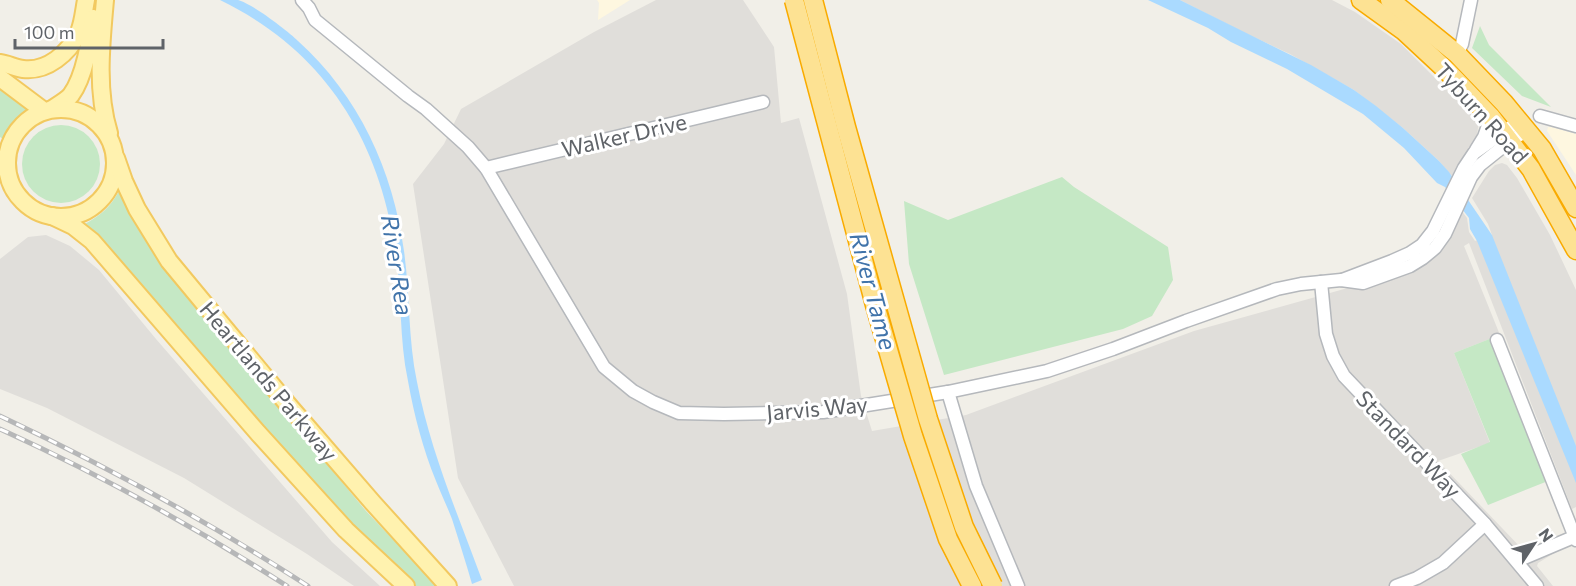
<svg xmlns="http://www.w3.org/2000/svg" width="1576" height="586" viewBox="0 0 1576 586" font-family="Commissioner,sans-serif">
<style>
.commercial{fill:#fef7e0}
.industrial{fill:#e0deda}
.green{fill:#c5e8c5}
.water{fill:#aadaff}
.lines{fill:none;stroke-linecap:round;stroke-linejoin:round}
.minor-casing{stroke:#b5b8bc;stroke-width:15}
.major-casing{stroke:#f2c960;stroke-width:20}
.highway-casing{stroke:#f9ab00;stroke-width:21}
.minor{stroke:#fff;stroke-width:12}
.major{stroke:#fff2af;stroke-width:16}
.highway{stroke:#fde293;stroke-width:18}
.rail-casing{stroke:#b6b7b8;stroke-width:5}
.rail{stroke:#fff;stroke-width:3;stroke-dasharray:9;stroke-linecap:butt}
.highway-bridge-casing{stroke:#f9ab00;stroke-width:21;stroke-linecap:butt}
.highway-bridge{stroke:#fde293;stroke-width:18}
.labels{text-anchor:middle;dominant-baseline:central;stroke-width:6;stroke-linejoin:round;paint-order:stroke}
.street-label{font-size:22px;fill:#5f6368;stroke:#fff}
.water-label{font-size:24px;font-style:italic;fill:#4174aa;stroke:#fff}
</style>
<rect width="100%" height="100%" fill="#f1efe8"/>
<g class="commercial">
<polygon points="597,0 630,0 598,20 599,3"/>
<polygon points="1548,127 1551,127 1576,134 1576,175 1547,131"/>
</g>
<g class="industrial">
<polygon points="656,0 743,0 774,47 781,123 799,118 847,294 861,396 872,431 966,415 1194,331 1362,284 1423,259 1458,206 1467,218 1469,232 1475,241 1492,235 1488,224 1472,198 1489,171 1495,165 1502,163 1507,165 1517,178 1550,235 1576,290 1576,507 1572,509 1469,243 1464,246 1500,335 1454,353 1490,443 1438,461 1523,550 1528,550 1549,540 1556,552 1538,563 1537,566 1553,586 514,586 458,478 413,184 444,144 461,109 594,32"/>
<polygon points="1180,0 1332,0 1355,12 1401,44 1479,122 1474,153 1457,182 1439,161 1403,128 1354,90 1290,54 1245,33"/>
<polygon points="46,235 70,246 99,270 156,339 332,542 380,586 354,586 307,554 184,478 47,408 0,389 0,259 28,237"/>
</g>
<g class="green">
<polygon points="1480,26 1489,45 1551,107 1522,96 1472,48"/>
<polygon points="0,89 30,112 15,124 3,139 0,137"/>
<circle cx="61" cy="164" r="39"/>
<polygon points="1062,177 1074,187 1168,247 1173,280 1152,316 1123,329 944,375 909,264 904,201 948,220"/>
<path d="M119 191 137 227 177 283 366 511 437 586H412L348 524 83 225C101 215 109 209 119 191Z"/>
<polygon points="1492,338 1548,481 1488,505 1461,454 1490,442 1454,353"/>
</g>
<g class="water">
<path d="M220 0C226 0 233 0 238 0 251 3 288 31 298 41 359 96 393 170 404 251 410 294 408 339 417 382 430 450 458 515 482 580L472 584C466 563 459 541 452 519 447 506 441 494 436 481 423 449 414 415 408 381 399 339 402 296 396 254 380 140 325 51 220 0Z"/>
<polygon points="1148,0 1180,0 1311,65 1354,90 1376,106 1403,128 1439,161 1449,172 1492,235 1576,446 1576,483 1477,241 1470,229 1469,218 1445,187 1437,183 1404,148 1363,114 1287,69 1231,42 1208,28"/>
</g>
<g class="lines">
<g class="minor-casing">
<g id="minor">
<polyline points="302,0 309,8 315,20 408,96 426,109 468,147 486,168 604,367 633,391 653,402 679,413 724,414 823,412 948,392 1047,371 1113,349 1186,321 1277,289 1301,284 1341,280 1363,283 1410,266 1423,258 1435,248 1445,234 1471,177 1480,165 1510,141 1528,130"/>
<polyline points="1457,54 1462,44 1471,0"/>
<polyline points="1540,116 1576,126"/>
<polyline points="1476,150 1484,137 1491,117"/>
<polyline points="486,168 763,102"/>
<polyline points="1342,280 1392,261 1410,253 1422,245 1433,231 1464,168 1474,153 1519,121"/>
<polyline points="1321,282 1326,334 1333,356 1344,376 1485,524 1537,586"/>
<polyline points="1497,340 1576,540"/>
<polyline points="948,392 976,486 1018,586"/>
<polyline points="1517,561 1576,536"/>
<polyline points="1396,586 1417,578 1443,563 1485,524"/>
</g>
</g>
<g class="major-casing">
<g id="major">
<path d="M105 0C101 44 96 91 109 133"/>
<path d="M0 63C8 64 15 68 23 69 47 72 69 53 79 32 83 23 84 10 86 0"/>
<polyline points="0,78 44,111"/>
<path d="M52 109C58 105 67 100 71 95 85 76 90 40 93 18"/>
<circle cx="61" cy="163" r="54"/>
<polyline points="116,158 124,181 137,209 169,261 290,407 373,503 448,586"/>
<polyline points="52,216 73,226 92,241 258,433 346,530 406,586"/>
</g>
</g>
<g class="highway-casing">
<g id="highway">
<polyline points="1361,0 1404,31 1447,71 1491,117 1531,169 1576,250"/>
<polyline points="1390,0 1457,54 1504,103 1542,149 1576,208"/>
</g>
</g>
<use href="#minor" class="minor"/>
<use href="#major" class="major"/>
<use href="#highway" class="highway"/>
<g class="rail-casing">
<g id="rail">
<path d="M0 416C106 466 209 522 308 586"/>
<path d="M0 429C99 474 195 527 287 586"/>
</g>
</g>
<use href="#rail" class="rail"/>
<g class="highway-bridge-casing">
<g id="highway-bridge">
<polyline points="794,0 875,305 913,436 948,539 972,586"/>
<polyline points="813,0 846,127 928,419 964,527 993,586"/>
</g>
</g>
<use href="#highway-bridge" class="highway-bridge"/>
</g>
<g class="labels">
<g class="street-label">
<text transform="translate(1482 113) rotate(48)">Tyburn Road</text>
<text transform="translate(624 135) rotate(-13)">Walker Drive</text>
<text transform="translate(269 381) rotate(50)">Heartlands Parkway</text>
<text transform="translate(817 408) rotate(-5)">Jarvis Way</text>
<text transform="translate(1409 444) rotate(46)">Standard Way</text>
</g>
<g class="water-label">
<text transform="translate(398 265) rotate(81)">River Rea</text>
<text transform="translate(874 291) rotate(75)">River Tame</text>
</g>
</g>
<g transform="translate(1534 544) rotate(54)" stroke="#ffffff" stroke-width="4.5" paint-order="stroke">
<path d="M0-4.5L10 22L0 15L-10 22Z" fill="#5f6368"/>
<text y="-9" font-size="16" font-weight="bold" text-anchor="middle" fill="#5f6368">N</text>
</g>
<path d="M15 39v9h148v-9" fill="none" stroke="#5f6368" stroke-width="3"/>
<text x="24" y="39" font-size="18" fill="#5f6368" stroke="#ffffff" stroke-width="4.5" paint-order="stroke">100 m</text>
</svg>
